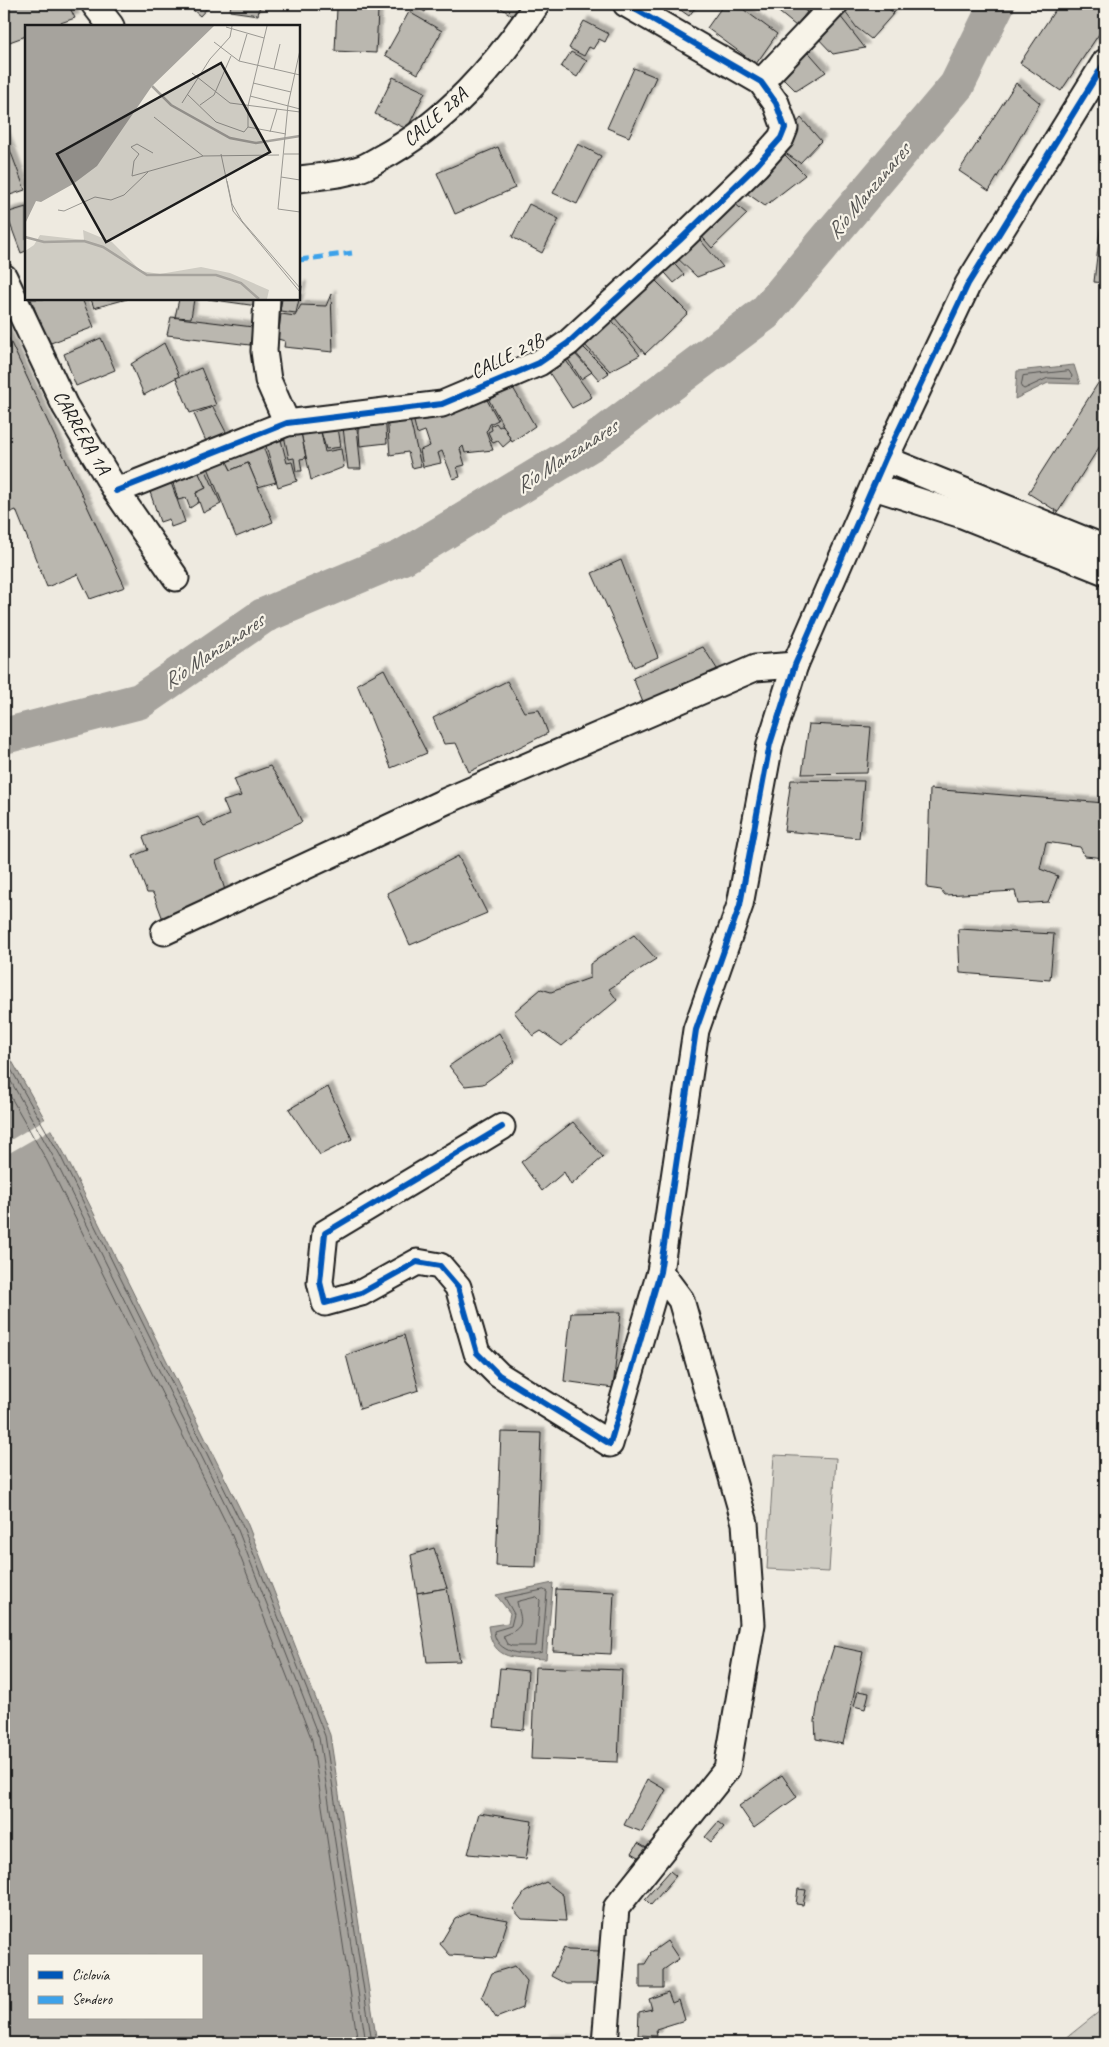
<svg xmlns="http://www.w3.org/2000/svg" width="1109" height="2047" viewBox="0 0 1109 2047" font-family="Caveat,sans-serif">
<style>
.green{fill:#cfccc3;stroke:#767470}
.water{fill:#a6a39d;stroke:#6f6d69;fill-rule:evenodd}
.pier{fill:#eeeae0}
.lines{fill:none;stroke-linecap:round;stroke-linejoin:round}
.shore{stroke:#535250;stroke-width:1}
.river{stroke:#a6a39d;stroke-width:36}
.building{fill:#bab7af;stroke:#1c1c1c;filter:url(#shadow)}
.minor-casing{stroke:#1c1c1c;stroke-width:29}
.minor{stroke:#f7f3e8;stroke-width:25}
.quiet{stroke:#3da2ea;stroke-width:5;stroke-dasharray:10 5;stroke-linecap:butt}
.cycleway-casing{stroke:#f7f3e8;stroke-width:9}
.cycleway{stroke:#0057b8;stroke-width:6}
.labels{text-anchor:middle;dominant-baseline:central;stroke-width:4.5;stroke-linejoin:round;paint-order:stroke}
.street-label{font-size:20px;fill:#1c1c1c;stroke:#f7f3e8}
.water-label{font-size:21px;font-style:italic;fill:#535250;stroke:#f7f3e8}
.inset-river{fill:none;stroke:#a6a39d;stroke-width:2.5}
.inset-road{fill:none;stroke:#9a9892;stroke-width:1}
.view{fill:#1c1c1c;fill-opacity:0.15;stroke:#1c1c1c;stroke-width:2.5}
.inset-edge{fill:none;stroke:#1c1c1c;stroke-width:2.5}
</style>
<defs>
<filter id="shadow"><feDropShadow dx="4.5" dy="-4.5" stdDeviation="1" flood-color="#0004"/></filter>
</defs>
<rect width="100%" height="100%" fill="#eeeae0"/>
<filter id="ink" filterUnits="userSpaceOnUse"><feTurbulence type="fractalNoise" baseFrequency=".02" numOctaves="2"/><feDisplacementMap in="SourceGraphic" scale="10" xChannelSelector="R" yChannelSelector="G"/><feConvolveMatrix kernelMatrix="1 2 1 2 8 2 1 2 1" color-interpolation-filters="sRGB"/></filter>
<g filter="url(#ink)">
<g class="green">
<polygon points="774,1455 836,1458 829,1572 767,1569"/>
<polygon points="1105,2007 1105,2043 1060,2043"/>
</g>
<g class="water">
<polygon points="1074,365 1080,384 1048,383 1015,399 1017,371"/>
<path d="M4 1047 64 1153 248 1525 330 1735 377 2043H4ZM29 1956H201V2018H29Z"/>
<path d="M553 1583 546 1659C516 1657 493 1663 488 1626L508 1623 510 1613 496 1595Z"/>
</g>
<polygon class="pier" points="47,1118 53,1128 4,1156 4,1144"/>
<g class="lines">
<g class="shore">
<polygon points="1069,371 1072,376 1071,379 1048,378 1024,389 1021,387 1023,376"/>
<polyline points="4,1057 60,1155 243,1527 325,1736 372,2043"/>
<polyline points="4,1069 54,1158 238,1530 319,1738 366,2043"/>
<polyline points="4,1085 47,1161 231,1533 312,1740 358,2043"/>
<path d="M544 1590 547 1592 542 1652C525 1657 495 1653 494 1631L511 1626 514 1614 505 1598Z"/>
<path d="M537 1597 540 1600 536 1646H512L507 1644 503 1636C527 1627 521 1621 517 1602Z"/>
</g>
<polyline class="river" points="4,736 140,701 263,616 403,557 592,443 765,313 957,85 997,4"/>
</g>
<g class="building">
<polygon points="4,4 68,4 75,18 52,26 26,26 26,36 4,44"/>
<polygon points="186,4 211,4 200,16"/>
<polygon points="231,4 260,4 258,15 230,11"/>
<polygon points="411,4 430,4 425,12"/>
<polygon points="495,4 531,4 520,21"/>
<polygon points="672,4 698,4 689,16"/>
<polygon points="724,4 736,4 777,34 756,64 707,28"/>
<polygon points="769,4 796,4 807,12 796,26"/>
<polygon points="799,4 814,4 808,11"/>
<polygon points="856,4 883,4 894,13 871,39 857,28 845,12"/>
<polygon points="883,4 900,4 894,13"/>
<polygon points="1059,4 1105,4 1105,25 1061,91 1020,63"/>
<polygon points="337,8 378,10 376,53 335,51"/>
<polygon points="409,12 442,31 418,74 385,55"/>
<polygon points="840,16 865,48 833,54 815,35"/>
<polygon points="584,21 609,34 605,42 599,39 593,49 589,47 584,56 569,48"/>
<polygon points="804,47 826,72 796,91 776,71"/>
<polygon points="571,52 587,61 577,77 561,67"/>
<polygon points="634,68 656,77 629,137 607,128"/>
<polygon points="393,77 425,92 407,129 375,114"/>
<polygon points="1016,83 1040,103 989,191 959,171"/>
<polygon points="801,118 821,141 800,163 778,148"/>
<polygon points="4,134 25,190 4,197"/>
<polygon points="578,144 601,156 577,204 553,193"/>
<polygon points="498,147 515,188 455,214 437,173"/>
<polygon points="778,148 805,175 765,206 738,187"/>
<polygon points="1105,188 1105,283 1094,282"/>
<polygon points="726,196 747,214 712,248 698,232"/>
<polygon points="529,204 559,219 542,253 512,237"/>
<polygon points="26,207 26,251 21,253 6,213"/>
<polygon points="696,235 723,267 697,277 672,253"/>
<polygon points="669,258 684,275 674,283 659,266"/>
<polygon points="648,273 688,313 645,354 610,312"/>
<polygon points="299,286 302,286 296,313 280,311 282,299 299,299"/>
<polygon points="331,294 333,352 284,347 285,341 278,339 281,314 295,316 301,305 326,306"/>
<polygon points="31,299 82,299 94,327 48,344"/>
<polygon points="91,299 127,299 94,308"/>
<polygon points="179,299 194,299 191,318 175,317"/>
<polygon points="208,299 259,299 257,306"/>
<polygon points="606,313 640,355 610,371 580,340"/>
<polygon points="171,317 253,327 250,345 167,335"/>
<polygon points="4,328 125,587 90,599 78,574 47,587 16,510 4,515"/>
<polygon points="101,338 115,370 76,386 64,354"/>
<polygon points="164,343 179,376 144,395 131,364"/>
<polygon points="580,344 609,373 599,380 574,351"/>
<polygon points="572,351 592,372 581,379 564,353"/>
<polygon points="562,355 592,397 572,408 545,366"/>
<polygon points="201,368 216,405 190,413 176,378"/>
<polygon points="1102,377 1105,379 1105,438 1058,512 1028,493"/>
<polygon points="508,379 535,426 512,442 484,391"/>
<polygon points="481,389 498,420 490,424 488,429 486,431 493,450 465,453 463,446 460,449 465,465 457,467 460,477 453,479 442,451 438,453 441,463 423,467 420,450 430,446 425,431 417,434 411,409"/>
<polygon points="213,407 229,438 208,446 194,414"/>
<polygon points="408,412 421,466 412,468 408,452 390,455 387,415"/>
<polygon points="385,413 387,443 360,446 358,418"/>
<polygon points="356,418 361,469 348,469 342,419"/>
<polygon points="337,421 341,447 326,449 320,428"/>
<polygon points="319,422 325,452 341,449 344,467 311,480 300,428"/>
<polygon points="496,423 499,427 503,425 511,440 503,447 498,441 493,443 488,432 492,430 491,426"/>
<polygon points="300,428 306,458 300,459 302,471 296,471 294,458 289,459 283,431"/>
<polygon points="281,440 287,463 292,462 297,481 278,487 266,446"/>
<polygon points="261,441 276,482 258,487 248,463 231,470 225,458"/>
<polygon points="225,458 231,470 248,463 273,522 236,537 207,465"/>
<polygon points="196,466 206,488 196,493 199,502 190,508 186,498 178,500 171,476"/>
<polygon points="204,466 221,504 203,513 196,493 206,488 197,469"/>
<polygon points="169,477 185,522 171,527 169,519 160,522 148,486"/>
<polygon points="621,560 658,657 634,667 592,573"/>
<polygon points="703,647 719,672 644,705 633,678"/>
<polygon points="384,669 427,753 391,768 357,684"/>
<polygon points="507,681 524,712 539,710 548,733 469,772 456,743 444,744 433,718"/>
<polygon points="809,724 871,727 867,773 802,774"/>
<polygon points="270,766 286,790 302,822 216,861 228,900 164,922 153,893 147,893 133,856 148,850 143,837 198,817 204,826 229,815 223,801 241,796 234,779"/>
<polygon points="791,780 864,781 859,838 784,831"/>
<polygon points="930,789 1105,803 1105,858 1085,856 1080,847 1046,842 1040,869 1058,876 1048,902 1018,904 1015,891 945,895 941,890 927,888"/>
<polygon points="458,856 487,913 410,945 387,893"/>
<polygon points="958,929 1054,934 1050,980 960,973"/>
<polygon points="634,935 656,959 609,989 617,1000 562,1046 541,1031 533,1036 514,1012 541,989 551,992 590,978 590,964"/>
<polygon points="499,1033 515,1061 483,1084 465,1086 449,1066"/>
<polygon points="328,1087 352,1139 320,1155 289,1109"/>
<polygon points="573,1122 603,1157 571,1185 564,1172 542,1191 521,1162"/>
<polygon points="621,1312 613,1388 564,1381 571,1313"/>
<polygon points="404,1335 419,1390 360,1409 346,1355"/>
<polygon points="501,1432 541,1433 536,1567 496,1566"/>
<polygon points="434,1548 447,1588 417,1593 411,1555"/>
<polygon points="447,1588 460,1661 427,1662 417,1593"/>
<polygon points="556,1589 614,1592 611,1654 553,1651"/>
<polygon points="834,1646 863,1652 843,1744 816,1739 815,1721 820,1690"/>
<polygon points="535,1667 622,1670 618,1762 531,1759"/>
<polygon points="500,1668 528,1671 524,1730 494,1727"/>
<polygon points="858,1691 869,1693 865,1709 854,1706"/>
<polygon points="782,1775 797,1797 754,1828 739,1806"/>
<polygon points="647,1779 666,1790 642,1832 624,1825"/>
<polygon points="479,1813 532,1821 526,1859 468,1854"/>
<polygon points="718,1822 724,1827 711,1842 705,1837"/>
<polygon points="638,1843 660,1856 654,1866 632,1853"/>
<polygon points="670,1871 676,1876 651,1905 645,1899"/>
<polygon points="546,1882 563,1895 566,1921 522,1919 513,1909 525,1892"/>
<polygon points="798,1889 806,1890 803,1905 796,1904"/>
<polygon points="468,1913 508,1920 496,1958 450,1955 440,1944 455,1919"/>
<polygon points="667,1941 679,1959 663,1970 663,1988 640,1988 640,1964 645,1964 651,1954 650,1953"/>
<polygon points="564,1948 568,1950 599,1951 597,1984 566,1984 551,1976"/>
<polygon points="515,1966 527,1981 522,2008 496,2018 482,1996 492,1973"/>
<polygon points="668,1992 672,2003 679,2000 685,2020 656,2029 657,2036 638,2035 639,2012 652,2009 649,1999"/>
<rect x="545" y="2040" width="23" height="3"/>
</g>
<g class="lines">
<g class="minor-casing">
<g id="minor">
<polyline points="94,4 111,26"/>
<polyline points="761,82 835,4"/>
<path d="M299 179C319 176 339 176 359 169 366 167 372 163 379 159 444 125 498 64 537 4"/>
<polyline points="4,277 65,406 116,491 176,578"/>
<polyline points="267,299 264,351 268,380 287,423"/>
<polyline points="885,459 1105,548"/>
<polyline points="874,487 962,515 1105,572"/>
<polyline points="116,491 287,423 442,404 539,363 568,343 680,240 757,165 781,138 785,128 776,103 761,82 626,4"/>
<polyline points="164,932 446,801 755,668 795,665"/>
<polyline points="502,1127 325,1233 320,1282 325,1303 361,1293 417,1262 440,1266 458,1287 477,1353 499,1375 610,1444 660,1272 696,1030 740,905 770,744 795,665 885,459 968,284 1105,62"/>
<polyline points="605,2043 616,1908 727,1769 752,1624 745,1523 681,1300 660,1272"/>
</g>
</g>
<use href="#minor" class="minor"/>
<polyline class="quiet" points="299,260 352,253"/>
<g class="cycleway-casing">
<g id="cycleway">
<polyline points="116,491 287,423 442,404 539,363 568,343 680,240 757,165 781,138 785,128 776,103 761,82 626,4"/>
<polyline points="502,1127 325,1233 320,1282 325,1303 361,1293 417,1262 440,1266 458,1287 477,1353 499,1375 610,1444 660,1272 696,1030 740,905 770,744 795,665 885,459 968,284 1105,62"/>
</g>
</g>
<use href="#cycleway" class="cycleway"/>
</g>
</g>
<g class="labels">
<g class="street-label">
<text transform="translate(435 117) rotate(-41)">CALLE 28A</text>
<text transform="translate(507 356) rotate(-26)">CALLE 29B</text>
<text transform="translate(82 432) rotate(60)">CARRERA 1A</text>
</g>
<g class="water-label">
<text transform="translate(868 191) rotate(-50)">Río Manzanares</text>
<text transform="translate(566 456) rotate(-33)">Río Manzanares</text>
<text transform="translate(213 651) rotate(-34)">Río Manzanares</text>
</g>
</g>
<g transform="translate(25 25)">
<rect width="275" height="275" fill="#eeeae0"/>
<path d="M58 205 87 217 116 246 135 249 176 242 205 248 244 265 242 274H0V226L9 220 15 210 59 215Z" fill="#cfccc3"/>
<path d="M0 1H189L127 61 72 141 48 159 16 177 11 176 0 199Z" fill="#a6a39d"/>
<path class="inset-river" d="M127 61 146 80 205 113 231 118 275 111M0 212 19 217 59 216 78 222 122 250H191L216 258 234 274"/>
<path class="inset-road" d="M201 2 239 13M189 17 214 36 275 50M275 25 263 80 253 184 275 187M214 36 222 9M249 44 255 19M167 48 205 78 275 87M228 58 266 67M162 69 191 97 219 107 223 102M225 71 275 84M157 78 185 34 205 12 207 1M175 80 189 70 206 31M129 92 178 131M223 102V81L242 1M223 102 261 109M245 107 252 84M128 128 112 119 106 122 114 129 109 136 107 151 178 131 254 130M196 129 208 186 275 267M259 129H275M256 152 275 155M202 156 207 179 217 196 275 263M33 185 39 186 70 172 86 175 99 170 123 147"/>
<path class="view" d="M196 38 245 127 81 217 32 129Z"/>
<rect width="275" height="275" class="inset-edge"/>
</g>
<rect width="1109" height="2047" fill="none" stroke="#f7f3e8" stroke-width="20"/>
<rect x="10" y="10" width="1089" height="2027" fill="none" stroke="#1c1c1c" stroke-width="2" filter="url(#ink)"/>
<rect x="28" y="1954" width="175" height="65" fill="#f7f3e8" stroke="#9f9d96"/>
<rect x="38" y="1971" width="25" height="8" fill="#0057b8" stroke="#9f9d96"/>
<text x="72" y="1980" font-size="15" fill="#1c1c1c">Ciclovía</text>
<rect x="38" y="1996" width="25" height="8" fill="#3da2ea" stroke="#9f9d96"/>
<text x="72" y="2004" font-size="15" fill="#1c1c1c">Sendero</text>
</svg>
